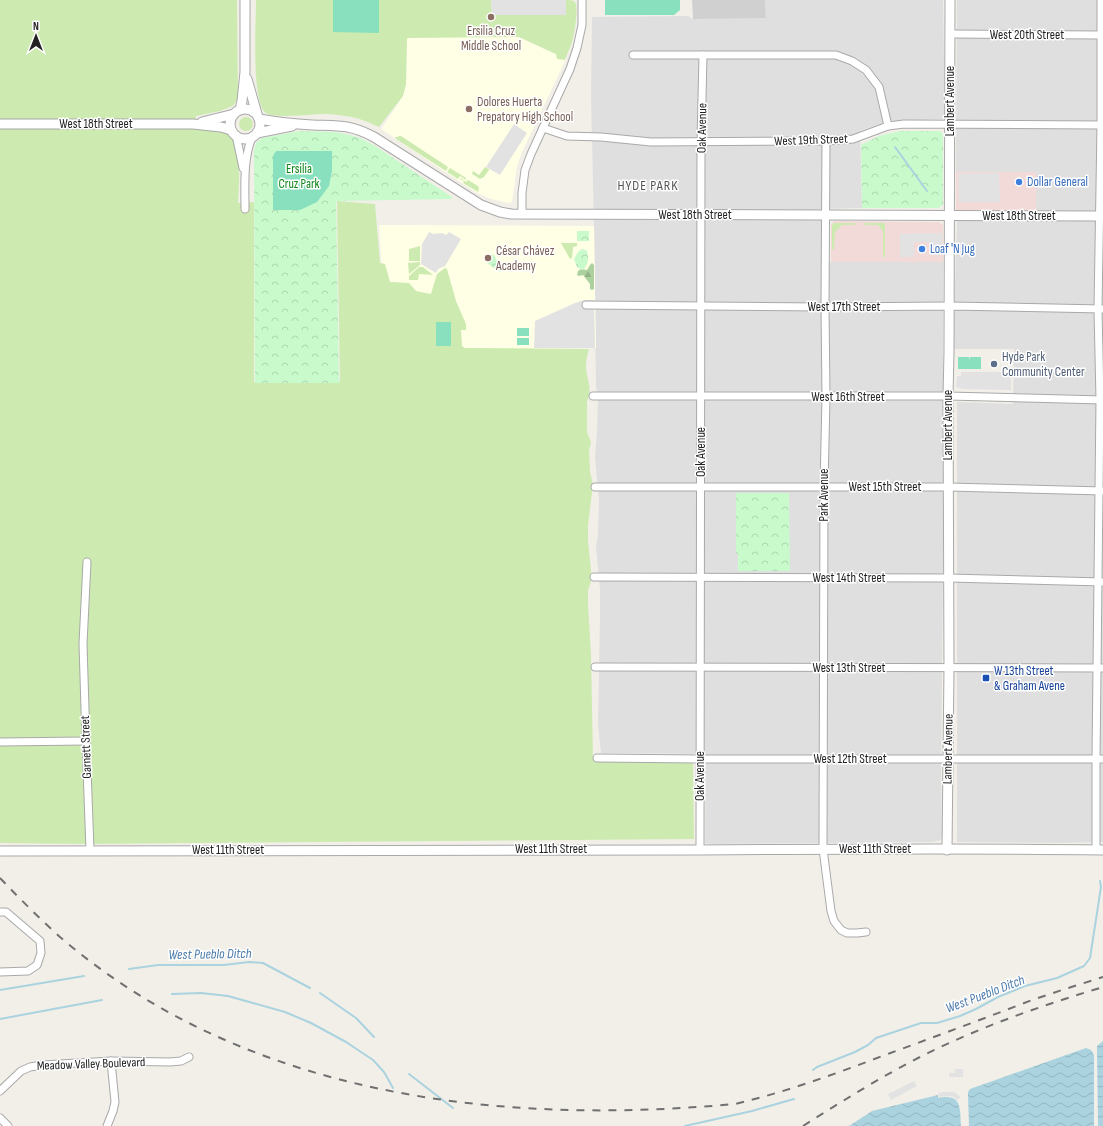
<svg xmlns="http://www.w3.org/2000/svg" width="1103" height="1126" viewBox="0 0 1103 1126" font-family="'Sofia Sans Condensed',sans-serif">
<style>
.residential{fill:#e0dfdf}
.commercial{fill:#f2dad9}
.education{fill:#ffffe5}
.religious{fill:#d0d0d0}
.grass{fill:#cdebb0}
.forest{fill:url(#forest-firs)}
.park{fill:url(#park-crowns)}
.pitch{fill:#88e0be}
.parking{fill:#e2e2e2}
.water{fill:url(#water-waves)}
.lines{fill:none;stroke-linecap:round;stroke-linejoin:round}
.stream{stroke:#aad3df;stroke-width:2}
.minor-casing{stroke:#a9a9a9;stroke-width:9}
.tertiary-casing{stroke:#a9a9a9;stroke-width:11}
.minor{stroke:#fff;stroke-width:7}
.tertiary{stroke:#fff;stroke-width:9}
.rail{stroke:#707070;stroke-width:2;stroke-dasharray:8 8;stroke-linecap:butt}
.education-dot{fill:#8d6e63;stroke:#fff;stroke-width:1.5}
.shop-dot{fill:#3f7fe0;stroke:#fff;stroke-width:1.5}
.service-dot{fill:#5c6f8a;stroke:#fff;stroke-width:1.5}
.transit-dot{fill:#1a4fb4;stroke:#fff;stroke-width:1.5}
.labels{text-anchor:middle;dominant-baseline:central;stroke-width:3;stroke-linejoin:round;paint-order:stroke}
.education-label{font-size:13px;fill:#785e54;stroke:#fff;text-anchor:start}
.street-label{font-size:13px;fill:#222;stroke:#fff}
.park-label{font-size:13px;fill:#0c8416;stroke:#fff}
.shop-label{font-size:13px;fill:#366cbe;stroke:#fff;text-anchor:start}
.service-label{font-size:13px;fill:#4e5e75;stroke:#fff;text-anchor:start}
.transit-label{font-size:13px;fill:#164399;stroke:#fff;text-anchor:start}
.neighbourhood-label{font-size:14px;letter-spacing:1px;fill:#555;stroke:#fff}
.water-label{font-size:14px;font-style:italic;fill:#4a7aab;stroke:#fff}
</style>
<defs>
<pattern id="forest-firs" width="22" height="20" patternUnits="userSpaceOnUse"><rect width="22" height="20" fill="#add19e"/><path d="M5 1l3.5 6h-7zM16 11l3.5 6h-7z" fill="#95b388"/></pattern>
<pattern id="park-crowns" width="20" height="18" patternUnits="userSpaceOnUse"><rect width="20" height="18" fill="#c8facc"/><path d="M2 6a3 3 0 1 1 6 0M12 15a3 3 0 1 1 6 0" fill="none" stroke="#acd6af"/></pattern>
<pattern id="water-waves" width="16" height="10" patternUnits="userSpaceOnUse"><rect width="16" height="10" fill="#aad3df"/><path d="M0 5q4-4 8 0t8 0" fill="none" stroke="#92b5bf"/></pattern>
</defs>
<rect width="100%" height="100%" fill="#f2efe9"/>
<g class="residential">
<polygon points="765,0 943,0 945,119 895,121 880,124 860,131 862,208 821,209 821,262 943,262 943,561 941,781 942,834 941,840 933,842 710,844 705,843 706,754 601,753 598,724 600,617 600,589 596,547 598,535 599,500 595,457 597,433 598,399 596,387 594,226 591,97 592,17 688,16 693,19 766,17"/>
<polygon points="957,0 1103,0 1103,842 1059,843 957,842 957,402 1013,404 1014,349 953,349 957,221 1036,221 1036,172 956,172"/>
</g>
<g class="commercial">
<rect x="956" y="172" width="80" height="38"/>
<polygon points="834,221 939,222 943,225 943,262 831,262 831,224"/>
</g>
<g class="education">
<polygon points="407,37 519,37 566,59 522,152 517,166 512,202 509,203 491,199 477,193 381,129 403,96 406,84"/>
<polygon points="379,225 594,226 596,348 458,350 383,290"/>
</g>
<polygon class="religious" points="692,0 765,0 766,18 693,19"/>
<g class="grass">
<path d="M0 0H237L238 98 233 106 220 111 196 116V129L211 128 228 131C243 148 239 181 238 203L254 202V382L340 381 337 201 375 204 380 263 385 264 390 282 409 283 416 291 431 294 437 274 445 268 447 269 456 301 466 324V330H461L462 346 465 348 589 349C587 355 586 362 586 368 587 380 593 390 587 401V432L591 442 589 451 590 472 593 484 588 526V541L592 579 588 590V604L591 655 593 758 597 762 693 763 694 839 87 844 0 843Z"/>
<path d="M256 0H491L492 13 494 15H566V0C569 0 573 0 575 2 579 7 574 36 572 42 570 48 567 54 565 60L557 59 556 54 519 37 407 38 406 84 403 96 379 127C368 122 357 117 344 116 339 115 332 114 326 114 314 114 274 119 266 113 251 104 256 19 256 0Z"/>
<circle cx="246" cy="124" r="7"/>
<polygon points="399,136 401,136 448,167 446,171 396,139 395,137 398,137"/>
<polygon points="485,167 489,169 489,170 484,177 480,179 472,174 473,171 479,175"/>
<polygon points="450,168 466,178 466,180 460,176 458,179 447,172"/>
<polygon points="461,178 466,182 468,180 478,186 479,188 478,192 463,183 464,181 460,179"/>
<polygon points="834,223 855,223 855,225 842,225 835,232 834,249 832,250 832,225"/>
<polygon points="863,223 885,223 885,257 883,257 883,231 878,225 865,225"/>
<polygon points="561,243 577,243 577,246 573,247 572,258 570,259"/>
<polygon points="420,246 420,261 409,261 409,249"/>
<polygon points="420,262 420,265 409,274 408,263"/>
<polygon points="419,267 423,267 433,275 419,274 418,280 409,280 409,276"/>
</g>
<polygon class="forest" points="592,263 594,265 594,289 592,290 590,289 590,284 583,275 579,276 577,275 578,271 581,269 587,270 590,265"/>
<g class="park">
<polygon points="300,131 335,132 350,135 360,138 375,146 452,197 452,199 336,201 339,383 255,383 254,151 256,143 262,138"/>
<polygon points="900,131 940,131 943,134 943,205 938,208 862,208 861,145 879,136"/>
<rect x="577" y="231" width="12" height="10"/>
<path d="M582 249 586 250 587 251C589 258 588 267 582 270L577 267 574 259 578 252Z"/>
<polygon points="491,255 494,255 502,270 500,272 487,263"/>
<polygon points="736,493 789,493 790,571 738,571 738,554 736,553"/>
</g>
<g class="pitch">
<polygon points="333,0 379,0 379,33 333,32"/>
<polygon points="605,0 680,0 680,10 674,15 605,15"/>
<polygon points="276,151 332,151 332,171 329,186 317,202 300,210 273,210 273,156"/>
<rect x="436" y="322" width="15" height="24"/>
<rect x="517" y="328" width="12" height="8"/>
<rect x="517" y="338" width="12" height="7"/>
<polygon points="958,357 969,357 969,360 970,357 981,357 981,369 958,369"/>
</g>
<g class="parking">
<polygon points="491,0 566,0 566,15 493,15 492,13"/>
<polygon points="514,124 527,133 500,175 486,167"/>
<polygon points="999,173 1000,202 959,202 958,174"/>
<polygon points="429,232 433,234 442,233 446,235 449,232 461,239 445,266 438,269 436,273 421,264 422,244"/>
<polygon points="942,233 942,255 930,255 930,242 914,242 914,257 900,257 900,234"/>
<polygon points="584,300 594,300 595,348 534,348 535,321 575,303"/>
<polygon points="961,372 1011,372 1011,390 962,389 956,387 957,376 961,376"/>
<polygon points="955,1069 963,1069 963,1077 949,1077 949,1073 955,1073"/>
<polygon points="914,1081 917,1086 891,1100 888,1094"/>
<polygon points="944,1092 954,1092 961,1097 957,1100 954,1097 950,1096 939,1097 938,1093"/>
</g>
<g class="water">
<polygon points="1103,1041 1103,1126 1098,1126 1097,1046"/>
<polygon points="1086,1048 1091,1050 1094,1055 1094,1126 969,1126 968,1096 968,1092 970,1089"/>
<path d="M938 1095V1098C962 1093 960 1108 961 1126H849L872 1111Z"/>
</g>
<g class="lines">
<g class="stream">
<polyline points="895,147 927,191"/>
<polyline points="129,969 158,965 224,965 249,962 263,963 310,988"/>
<polyline points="0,990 84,976"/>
<polyline points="320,993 356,1018 374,1037"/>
<polyline points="172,994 201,993 228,996 285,1012 311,1023 346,1042 373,1060 384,1072 393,1088"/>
<polyline points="0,1019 102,1000"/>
<polyline points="813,1070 817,1067 855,1052 868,1045 876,1038 921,1023 937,1023 960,1016 976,1009 998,997 1025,986 1057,978 1084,966 1090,958 1101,887 1100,881"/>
<polyline points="409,1074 453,1108"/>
<polyline points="685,1126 752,1111 794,1099"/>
</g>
<g class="minor-casing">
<g id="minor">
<polyline points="950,34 1103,35"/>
<polyline points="633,55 836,55 852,61 866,70 879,87 888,126"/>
<polyline points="543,128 567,136 601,137 651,142 826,141 853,139 888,126 904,124 1103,125"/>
<polyline points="236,135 243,168"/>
<polyline points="826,141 825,307 826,397 824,487 823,849 831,911 834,921 841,930 847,933 857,933 866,932"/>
<path d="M245 209C245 185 243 160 252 137"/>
<polyline points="522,214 522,193 525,170 531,154 570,69 577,48 582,25 582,0"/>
<polyline points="586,305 825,307 950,306 1103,309"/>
<polyline points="593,396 948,396 1103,400"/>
<polyline points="595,487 948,487 1103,491"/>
<polyline points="87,562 83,644 86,741 90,850"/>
<polyline points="594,577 949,578 1103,582"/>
<polyline points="595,667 1103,668"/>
<polyline points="0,742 86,741"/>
<polyline points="597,758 700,759 1103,759"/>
<polyline points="700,850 701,142 703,55"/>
<polyline points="1096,850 1096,759 1100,400 1098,309 1101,125 1101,0"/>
<polyline points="0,912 6,912 40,941 41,953 37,965 28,971 0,972"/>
<polyline points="0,1091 21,1071 30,1067 42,1065 111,1061 170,1062 181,1061 189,1057"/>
<polyline points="0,1118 8,1126"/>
<polyline points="107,1126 113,1111 115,1102 111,1061"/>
</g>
</g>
<g class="tertiary-casing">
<g id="tertiary">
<polyline points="247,79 257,114"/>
<circle cx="245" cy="124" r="15"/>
<polyline points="240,110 242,101 245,72 245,0"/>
<path d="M259 119C276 122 294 124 312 125 339 126 349 124 374 137L481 205 500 212 511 214 1103 216"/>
<polyline points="202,122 234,114"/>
<polyline points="0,124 193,124 221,127 231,130"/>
<polyline points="257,133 292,126"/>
<polyline points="947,850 949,668 948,396 949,352 950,0"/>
<path d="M0 851C233 849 466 850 698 850 833 849 968 848 1103 850"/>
</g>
</g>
<use href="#minor" class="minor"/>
<use href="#tertiary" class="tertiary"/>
<g class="rail">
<path d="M0 878C19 898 39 918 60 937 245 1096 497 1126 735 1104 786 1092 835 1074 885 1055 934 1037 983 1019 1032 1000L1065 989 1103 977"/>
<path d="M803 1126C841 1102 879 1078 918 1058 977 1028 1040 1006 1103 987"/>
</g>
</g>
<g class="education-dot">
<circle cx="491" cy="17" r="4"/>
<circle cx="469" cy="109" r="4"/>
<circle cx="488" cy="258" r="4"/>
</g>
<g class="shop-dot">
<circle cx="1019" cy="182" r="4"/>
<circle cx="922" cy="249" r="4"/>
</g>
<circle class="service-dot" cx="994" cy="364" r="4"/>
<rect class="transit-dot" x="982" y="674" width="8" height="8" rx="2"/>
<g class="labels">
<g class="education-label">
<text x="491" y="31" text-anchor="middle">Ersilia Cruz<tspan x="491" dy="15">Middle School</tspan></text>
<text x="477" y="102">Dolores Huerta<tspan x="477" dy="15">Prepatory High School</tspan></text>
<text x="496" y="251">César Chávez<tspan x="496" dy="15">Academy</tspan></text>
</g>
<g class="street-label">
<text x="1027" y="35">West 20th Street</text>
<text transform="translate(950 101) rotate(-90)">Lambert Avenue</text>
<text x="96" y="124">West 18th Street</text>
<text transform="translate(702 128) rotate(-89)">Oak Avenue</text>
<text transform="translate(811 140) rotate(-2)">West 19th Street</text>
<text x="695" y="215">West 18th Street</text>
<text x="1019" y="216">West 18th Street</text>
<text x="844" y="307">West 17th Street</text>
<text x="848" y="397">West 16th Street</text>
<text transform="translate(948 425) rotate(-90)">Lambert Avenue</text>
<text transform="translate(701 452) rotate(-90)">Oak Avenue</text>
<text x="885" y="487">West 15th Street</text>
<text transform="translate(824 495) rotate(-90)">Park Avenue</text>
<text x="849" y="578">West 14th Street</text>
<text x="849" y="668">West 13th Street</text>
<text transform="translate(86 747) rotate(-92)">Garnett Street</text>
<text transform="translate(948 749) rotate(-89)">Lambert Avenue</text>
<text x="850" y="759">West 12th Street</text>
<text transform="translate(700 776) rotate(-90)">Oak Avenue</text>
<text x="551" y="849">West 11th Street</text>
<text x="875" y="849">West 11th Street</text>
<text x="228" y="850">West 11th Street</text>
<text transform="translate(91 1064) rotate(-2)">Meadow Valley Boulevard</text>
</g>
<g class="park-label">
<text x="299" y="169">Ersilia<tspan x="299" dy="15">Cruz Park</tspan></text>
</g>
<g class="shop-label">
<text x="1027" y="182">Dollar General</text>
<text x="930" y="249">Loaf 'N Jug</text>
</g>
<g class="service-label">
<text x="1002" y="357">Hyde Park<tspan x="1002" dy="15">Community Center</tspan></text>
</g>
<g class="transit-label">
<text x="994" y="671">W 13th Street<tspan x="994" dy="15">&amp; Graham Avene</tspan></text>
</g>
<g class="neighbourhood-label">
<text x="648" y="185">HYDE PARK</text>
</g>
<g class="water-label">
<text transform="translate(210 954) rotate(-1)">West Pueblo Ditch</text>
<text transform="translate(985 994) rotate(-21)">West Pueblo Ditch</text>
</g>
</g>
<g transform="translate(36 36)" stroke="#ffffff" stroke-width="3" paint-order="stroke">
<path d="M0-3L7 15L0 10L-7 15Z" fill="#222222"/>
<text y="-6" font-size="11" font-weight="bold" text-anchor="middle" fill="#222222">N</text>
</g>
</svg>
